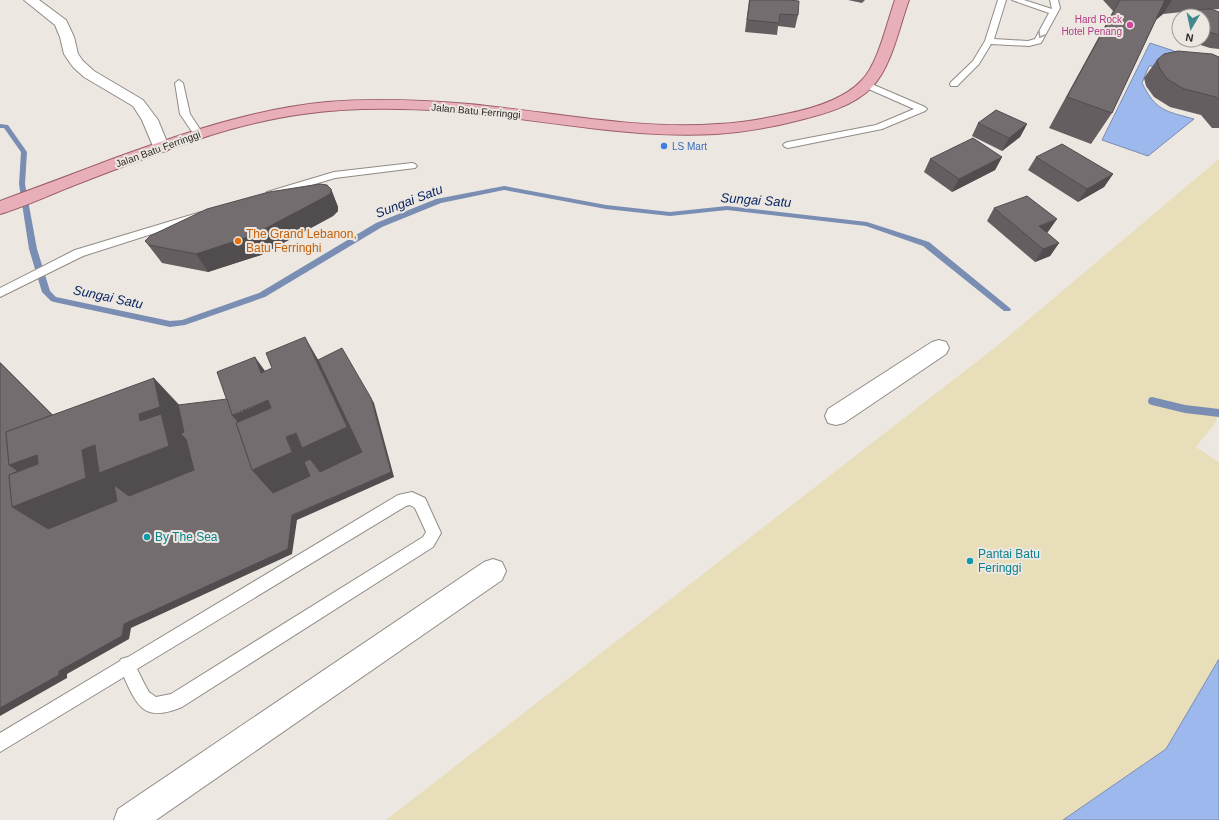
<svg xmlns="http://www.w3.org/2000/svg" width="1219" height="820" viewBox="0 0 1219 820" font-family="Helvetica,sans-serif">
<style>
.sand{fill:#e8deb9}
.water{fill:#9cb8ed;stroke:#7a8db2}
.pier{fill:#ece7e1}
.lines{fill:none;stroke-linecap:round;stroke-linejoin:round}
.stream{fill:#7a8db2;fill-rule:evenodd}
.lane-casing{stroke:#918c86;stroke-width:2}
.street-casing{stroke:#918c86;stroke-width:2}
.primary-casing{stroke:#9b5d67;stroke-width:2}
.lane{fill:#fff;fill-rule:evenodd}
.street{fill:#fff;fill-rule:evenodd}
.primary{fill:#e8afb9;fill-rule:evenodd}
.wall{fill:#645e60}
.shaded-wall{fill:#514c4e;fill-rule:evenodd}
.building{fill:#746d70;stroke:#514c4e}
.oneway{stroke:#a09f9e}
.hotel-dot{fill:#d1479c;stroke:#ece7e1;stroke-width:1.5}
.shop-dot{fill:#3f7fe0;stroke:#ece7e1;stroke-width:1.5}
.food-dot{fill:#e8710a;stroke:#ece7e1;stroke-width:1.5}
.culture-dot{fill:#0f9aa8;stroke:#ece7e1;stroke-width:1.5}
.labels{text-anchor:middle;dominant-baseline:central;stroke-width:4;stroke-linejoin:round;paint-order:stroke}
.far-hotel-label{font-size:10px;fill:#b23c85;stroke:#ece7e1;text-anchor:end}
.far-street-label{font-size:10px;fill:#2b2927;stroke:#ece7e1}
.far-shop-label{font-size:10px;fill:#366cbe;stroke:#ece7e1;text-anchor:start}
.food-label{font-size:12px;fill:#c56008;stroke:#ece7e1;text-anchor:start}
.culture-label{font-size:12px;fill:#0d838f;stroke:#ece7e1;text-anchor:start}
.water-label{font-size:13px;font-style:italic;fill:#0c2865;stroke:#ece7e1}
</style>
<rect width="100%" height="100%" fill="#ece7e1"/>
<polygon class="sand" points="1219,159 1219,413 1214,425 1196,447 1219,462 1219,659 1166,749 1063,820 386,820 997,346"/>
<g class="water">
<path d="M1150 43 1174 51 1183 67 1149 66 1142 83C1156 111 1165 111 1194 119L1148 156 1102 140Z"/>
<polygon points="1219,659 1219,820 1063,820 1166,749"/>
</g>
<polygon class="pier" points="1214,425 1219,428 1219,462 1196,447"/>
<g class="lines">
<g class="stream">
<polygon points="0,124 8,125 27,152 25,184 37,249 50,291 56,297 170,321 182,320 259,293 376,223 436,199 504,186 606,205 670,212 727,206 867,222 929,242 1011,309 1010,311 1004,311 923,246 866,226 727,210 670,216 606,209 504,190 441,203 382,227 265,297 185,325 170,327 54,302 51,301 42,292 29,249 19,184 21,152 4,128 0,128"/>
<polygon points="1152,397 1185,405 1219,409 1219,417 1185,413 1152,405 1149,404 1148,401 1149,398"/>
</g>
<g class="lane-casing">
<g id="lane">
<polygon points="998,0 1006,0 994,39 1028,41 1035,39 1049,13 1012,0 1024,0 1052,9 1050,0 1058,0 1060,8 1041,43 1029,46 991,44 979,64 957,86 951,86 950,84 951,82 973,61 985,41"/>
<polygon points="179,80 183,83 190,114 203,134 201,136 195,136 180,114 175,83"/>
<polygon points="867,82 925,107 927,109 925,111 882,129 788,148 785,147 783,145 785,143 788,142 876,125 914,109 864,87 863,85 864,83"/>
<polygon points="412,163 415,164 417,166 415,168 335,178 271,197 266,194 267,192 334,172"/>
<polygon points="201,212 205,213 206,215 205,217 83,256 0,297 0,288 75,250"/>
<path d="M412 492 425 498 441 533 433 547 182 707C146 722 138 709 124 677L0 752V733L120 661 121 659 128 657 398 495ZM410 505 415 508 426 532 423 537 171 694 156 697 149 692 145 685 137 669 406 506Z"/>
</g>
</g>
<g class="street-casing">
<g id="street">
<polygon points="24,0 39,0 66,20 74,37 78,54 83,61 94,71 143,100 158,120 169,147 167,151 161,152 155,151 142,120 133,106 84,77 73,67 64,54 60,37 55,25"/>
<polygon points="939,340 946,342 949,348 946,354 844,423 836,425 828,423 825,416 828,409 932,342"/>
<polygon points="493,559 502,562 506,571 502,580 156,820 114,820 118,809 484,562"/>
</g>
</g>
<g class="primary-casing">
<path id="primary" d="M895 0H909C899 27 892 66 872 87 854 106 824 114 800 120 773 127 745 132 716 134 626 139 537 118 448 111 400 108 351 107 303 114 222 125 146 158 70 187 47 196 24 207 0 214V201C38 187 76 173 115 158 184 133 253 109 327 102 374 98 422 100 469 104 552 112 635 130 718 124 741 123 763 119 786 114 811 109 843 100 861 81 878 65 887 22 895 0Z"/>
</g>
<use href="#lane" class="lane"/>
<use href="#street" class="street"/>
<use href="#primary" class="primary"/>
</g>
<g class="wall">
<polygon points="749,0 788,0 798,15 795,28 778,26 777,35 745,32"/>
<polygon points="848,0 865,0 862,3"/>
<polygon points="1103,0 1219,0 1219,9 1208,10 1219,12 1219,49 1210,48 1191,42 1188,40 1203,40 1203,16 1192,11 1163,14 1156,20 1112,113 1091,144 1049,128 1113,11"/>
<polygon points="1219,57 1219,128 1212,128 1201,115 1170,107 1154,97 1146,86 1144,78 1157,60"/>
<polygon points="978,123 1027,124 1020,137 1002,151 972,136"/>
<polygon points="1002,157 995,170 952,192 924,172 930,159"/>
<polygon points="1036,157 1113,174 1104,187 1078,202 1028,170"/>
<polygon points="331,189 338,207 338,211 333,216 261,255 208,272 162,263 159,259 145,241"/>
<polygon points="994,208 1048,232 1046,233 1059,243 1050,256 1035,262 987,221"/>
</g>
<g class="shaded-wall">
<polygon points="1164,0 1172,0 1163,14 1147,26"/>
<polygon points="1027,124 1020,137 1002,151 1009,138"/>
<polygon points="1002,157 995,170 952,192 959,179"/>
<polygon points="1113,174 1104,187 1078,202 1087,189"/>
<polygon points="331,189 338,207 338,211 333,216 261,255 208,272 196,254"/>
<polygon points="1057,219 1048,232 1030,239 1039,226"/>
<polygon points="1059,243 1050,256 1035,262 1043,249"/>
<path d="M305 337 324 370 365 458 323 477 314 464 308 467 314 481 277 498 252 470 263 465 257 448 290 433 289 432 258 446 232 415 243 411 238 398 242 403 245 410 268 400 290 431 292 435 296 433 305 446 347 427 321 371 287 385 294 400 284 405 274 391 261 396 257 391 270 385 261 373 255 357 278 389 281 399 290 395 284 380 318 365ZM288 442 292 452 265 464 261 453Z"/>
<polygon points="0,362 77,439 70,433 0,363"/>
<polygon points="154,378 184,410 199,475 56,534 12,507 9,465 139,414"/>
<polygon points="371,398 374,403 394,477 297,520 292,554 131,628 129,639 67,674 67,678 0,716 0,708 59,671 124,624 292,515 391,472"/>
</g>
<g class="building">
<polygon points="750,0 788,0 799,1 798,15 780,14 779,23 747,20"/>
<polygon points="1120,0 1165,0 1112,113 1067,97"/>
<polygon points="1211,9 1219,12 1219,35 1203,30 1203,16 1187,16 1189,12 1194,10"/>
<polygon points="1178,51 1212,54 1219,57 1219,100 1216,97 1184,89 1167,79 1159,67 1157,60 1164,54"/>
<polygon points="996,110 1027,124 1009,138 978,123"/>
<polygon points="973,138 1002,157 959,179 930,159"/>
<polygon points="1062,144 1113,174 1087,189 1036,157"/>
<polygon points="320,184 327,185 331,189 331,193 325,197 251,236 196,254 149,245 145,241 150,236 207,209 269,192"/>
<polygon points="1027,196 1057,219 1039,226 1059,243 1043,249 994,208"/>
<polygon points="305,337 347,427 302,448 296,433 286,437 292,452 252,470 236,423 271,408 268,400 232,415 217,372 255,357 261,373 272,368 266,353"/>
<polygon points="342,348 371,398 391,472 292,515 288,549 124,624 122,636 59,671 59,675 0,708 0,363 52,415 6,432 9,465 18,471 9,475 12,507 48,529 117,501 114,485 129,496 194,470 186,439 181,434 184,432 178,405 227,399 232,415 238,422 236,423 252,470 273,493 310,476 304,462 310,459 320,472 362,452 318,360"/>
<polygon points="154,378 160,407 139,414 140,421 161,414 169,446 99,473 95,445 82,450 86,478 12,507 9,475 38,464 37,455 9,465 6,432"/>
</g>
<defs><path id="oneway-chevron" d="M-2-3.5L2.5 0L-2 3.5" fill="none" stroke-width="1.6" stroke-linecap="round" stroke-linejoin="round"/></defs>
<use class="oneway" href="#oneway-chevron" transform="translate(1041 35) rotate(120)"/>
<circle class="hotel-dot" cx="1130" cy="25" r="4"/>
<circle class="shop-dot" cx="664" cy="146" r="4"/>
<circle class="food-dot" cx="238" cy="241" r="4"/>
<g class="culture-dot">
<circle cx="147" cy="537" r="4"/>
<circle cx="970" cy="561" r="4"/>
</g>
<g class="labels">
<g class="far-hotel-label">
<text x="1122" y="19">Hard Rock<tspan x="1122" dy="12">Hotel Penang</tspan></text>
</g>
<g class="far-street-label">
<text transform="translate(476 111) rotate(5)">Jalan Batu Ferringgi</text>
<text transform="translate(158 149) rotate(-20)">Jalan Batu Ferringgi</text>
</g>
<g class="far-shop-label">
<text x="672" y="146">LS Mart</text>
</g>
<g class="food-label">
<text x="246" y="234">The Grand Lebanon,<tspan x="246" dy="14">Batu Ferringhi</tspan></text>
</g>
<g class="culture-label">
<text x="155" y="537">By The Sea</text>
<text x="978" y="554">Pantai Batu<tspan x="978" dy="14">Feringgi</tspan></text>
</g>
<g class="water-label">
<text transform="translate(756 200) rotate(4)">Sungai Satu</text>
<text transform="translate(409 201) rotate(-21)">Sungai Satu</text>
<text transform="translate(108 297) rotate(12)">Sungai Satu</text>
</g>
</g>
<g transform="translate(1191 28) rotate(189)"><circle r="19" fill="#ece7e1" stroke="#9f9b97"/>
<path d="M0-3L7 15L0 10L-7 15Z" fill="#41898d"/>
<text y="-6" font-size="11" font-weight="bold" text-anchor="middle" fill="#2b2927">N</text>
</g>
</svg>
